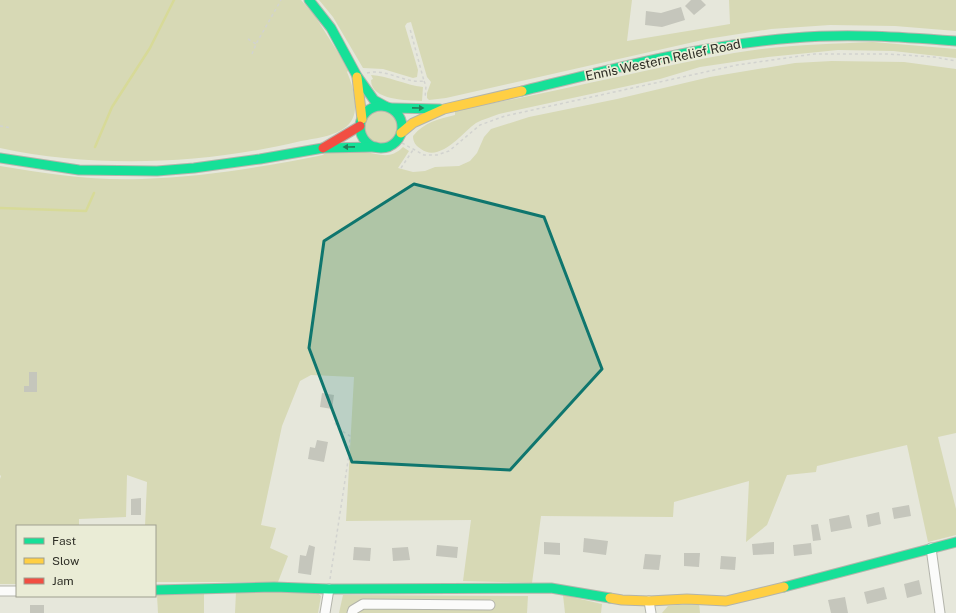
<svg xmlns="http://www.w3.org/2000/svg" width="956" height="613" viewBox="0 0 956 613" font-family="'Public Sans',sans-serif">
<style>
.green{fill:#d7d9b5}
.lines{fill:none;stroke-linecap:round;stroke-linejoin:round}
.stream{stroke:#d7da98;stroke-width:2.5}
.building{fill:#c5c6bc}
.street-casing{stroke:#b3b4ab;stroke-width:11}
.fast-casing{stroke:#b3b4ab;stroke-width:11}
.slow-casing{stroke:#b3b4ab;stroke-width:11}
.jam-casing{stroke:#b3b4ab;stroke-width:11}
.path{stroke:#d2d3cf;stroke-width:1.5;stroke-dasharray:3 3;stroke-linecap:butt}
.street{stroke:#fbfbfa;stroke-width:9}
.fast{stroke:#16e098;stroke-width:9}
.slow{stroke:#ffcf43;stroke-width:9}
.jam{stroke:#f24e42;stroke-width:9}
.oneway{fill:#247f5a}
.marked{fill:#0f766e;fill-opacity:0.2;stroke:#0f766e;stroke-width:3;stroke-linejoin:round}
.labels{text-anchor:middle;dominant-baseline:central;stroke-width:3.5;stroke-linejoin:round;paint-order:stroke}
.street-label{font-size:13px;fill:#2f2f27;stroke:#eaecd6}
</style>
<rect width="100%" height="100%" fill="#e6e7db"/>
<g class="green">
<path d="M0 0H301L315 16 349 70 347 72C353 86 361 111 349 124 338 136 317 138 301 141 205 164 97 169 0 148Z"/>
<polygon points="319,0 632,0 627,41 730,24 729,0 956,0 956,31 895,26 830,25 771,29 707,39 446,98 429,100 427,98 427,93 431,82 427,77 411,22 407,23 405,26 418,70 417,77 413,78 383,69 363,68 333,17"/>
<path d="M873 42 956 49V58L893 51 838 50 768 57 700 67 660 79 499 114C492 117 483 119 476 123 462 133 440 163 421 149 416 146 413 142 413 136 424 122 439 119 455 115V110C549 94 640 70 734 53 779 45 826 44 873 42Z"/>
<path d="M832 61 904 62 956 69V433L938 437 956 509V535L928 542 907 445 817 466 816 472 787 475 767 525 746 542 749 481 674 502 673 517 541 516 532 583 463 581 471 520 346 521 354 377 311 375 300 381 282 426 261 525 276 528 270 548 288 556 278 582H155V526H145L147 482 127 475 126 517 79 519V526H17V584H0V479L1 476 0 475V166C47 174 95 181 142 179 204 177 263 167 323 155L327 151C339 152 352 151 365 152 380 154 390 160 403 147L409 151 398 168 413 172 425 171 435 167 459 166 470 161 477 153 484 137 491 129 529 117 617 99 710 77 795 63Z"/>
<path d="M371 75C389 76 405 85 423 87L422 101C408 100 371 101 371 80L373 79Z"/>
<circle cx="381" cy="127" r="17"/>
<polygon points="236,592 316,592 321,596 318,613 235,613"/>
<polygon points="204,594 204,613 158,613 157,595"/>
<polygon points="343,595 528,596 527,613 339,613"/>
<polygon points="563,595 602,604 601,613 565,613"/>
<polygon points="699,603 700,613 662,613 668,606"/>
</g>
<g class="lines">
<g class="stream">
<polyline points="95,147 112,107 150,48 174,0"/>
<polyline points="0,208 86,211 94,193"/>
</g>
</g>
<g class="building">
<polygon points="691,0 701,0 706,5 694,15 685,6"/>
<polygon points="681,7 685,20 662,27 645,25 646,11 661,13"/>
<polygon points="29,372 37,372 37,392 24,392 24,386 29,386"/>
<polygon points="322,393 334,395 332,409 320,407"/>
<polygon points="317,440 328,442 324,462 308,459 310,447 315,448"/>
<polygon points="141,498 141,515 131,515 131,499"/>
<polygon points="909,505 911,516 894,519 892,508"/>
<polygon points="879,512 881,524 868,527 866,515"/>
<polygon points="849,515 852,528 831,532 829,519"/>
<polygon points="818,524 821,540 813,541 811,525"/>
<polygon points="584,538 608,541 606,555 583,552"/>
<polygon points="544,542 560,543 560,555 544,554"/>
<polygon points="774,542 774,554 753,555 752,544"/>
<polygon points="811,543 812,554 794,556 793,545"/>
<polygon points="309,545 315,547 311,575 298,573 300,555 306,556"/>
<polygon points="437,545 458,547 457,558 436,556"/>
<polygon points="354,547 371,548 370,561 353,560"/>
<polygon points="408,547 410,560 393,561 392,548"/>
<polygon points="684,553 700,553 699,567 684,566"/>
<polygon points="645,554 661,555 659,570 643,569"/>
<polygon points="721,556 736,557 735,570 720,569"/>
<polygon points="919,580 922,594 907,598 904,584"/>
<polygon points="884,587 887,599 867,604 864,592"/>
<polygon points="845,597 848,613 831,613 828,600"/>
<rect x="30" y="605" width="14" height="8"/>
</g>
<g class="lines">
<g class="street-casing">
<g id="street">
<polyline points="931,548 940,613"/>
<polyline points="0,591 17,591"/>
<polyline points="649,601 651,613"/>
<polyline points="325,613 329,589"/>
<polyline points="352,613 353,610 363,604 490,605"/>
</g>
</g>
<g class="fast-casing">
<g id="fast">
<polyline points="309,0 331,28 357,76 374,100 385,106"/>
<path d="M522 91C611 69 701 45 793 38 847 33 902 37 956 41"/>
<circle cx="381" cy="127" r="21"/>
<polyline points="392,108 440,109"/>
<polyline points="0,158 79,170 157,171 194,168 260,159 323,148 376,147"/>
<polyline points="784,587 956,542"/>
<polyline points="155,590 274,587 329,589 551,588 610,598"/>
</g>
</g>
<g class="slow-casing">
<g id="slow">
<polyline points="357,77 362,119"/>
<polyline points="401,133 413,123 444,109 522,91"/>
<polyline points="610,598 622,600 649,601 687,599 726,601 784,587"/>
</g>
</g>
<g class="jam-casing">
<polyline id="jam" points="323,148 360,126"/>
</g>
<g class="path">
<polyline points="248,39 256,44"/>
<polyline points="252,54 256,44 281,0"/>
<path d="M367 73C387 68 405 84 424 81L410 29"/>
<polyline points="424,81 426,86 425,98"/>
<polyline points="0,126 11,128"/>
<polyline points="402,143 424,155 437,155 449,151 480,125 505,116 737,65 814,54 888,54 934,57 956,61"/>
<polyline points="401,168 413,150"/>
<polyline points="330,579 349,454 350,436 339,429 333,420"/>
</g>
<use href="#street" class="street"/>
<use href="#fast" class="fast"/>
<use href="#slow" class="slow"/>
<use href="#jam" class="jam"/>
</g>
<defs><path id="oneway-solid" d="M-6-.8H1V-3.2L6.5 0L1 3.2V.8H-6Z"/></defs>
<g class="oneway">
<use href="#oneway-solid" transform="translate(418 108) rotate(1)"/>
<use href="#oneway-solid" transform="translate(349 147) rotate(179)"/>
</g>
<path class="marked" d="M414 184 544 217 602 369 510 470 352 462 309 348 324 241Z"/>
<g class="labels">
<g class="street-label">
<text transform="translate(663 60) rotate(-12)">Ennis Western Relief Road</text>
</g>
</g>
<rect x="16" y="525" width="140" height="72" fill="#eaecd6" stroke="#9fa090"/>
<rect x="24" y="538" width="20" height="6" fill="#16e098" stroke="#9fa090"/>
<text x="52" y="545" font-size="12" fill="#2f2f27">Fast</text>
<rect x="24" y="558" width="20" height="6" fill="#ffcf43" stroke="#9fa090"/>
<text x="52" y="565" font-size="12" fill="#2f2f27">Slow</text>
<rect x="24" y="578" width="20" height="6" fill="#f24e42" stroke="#9fa090"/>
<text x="52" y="585" font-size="12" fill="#2f2f27">Jam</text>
</svg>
